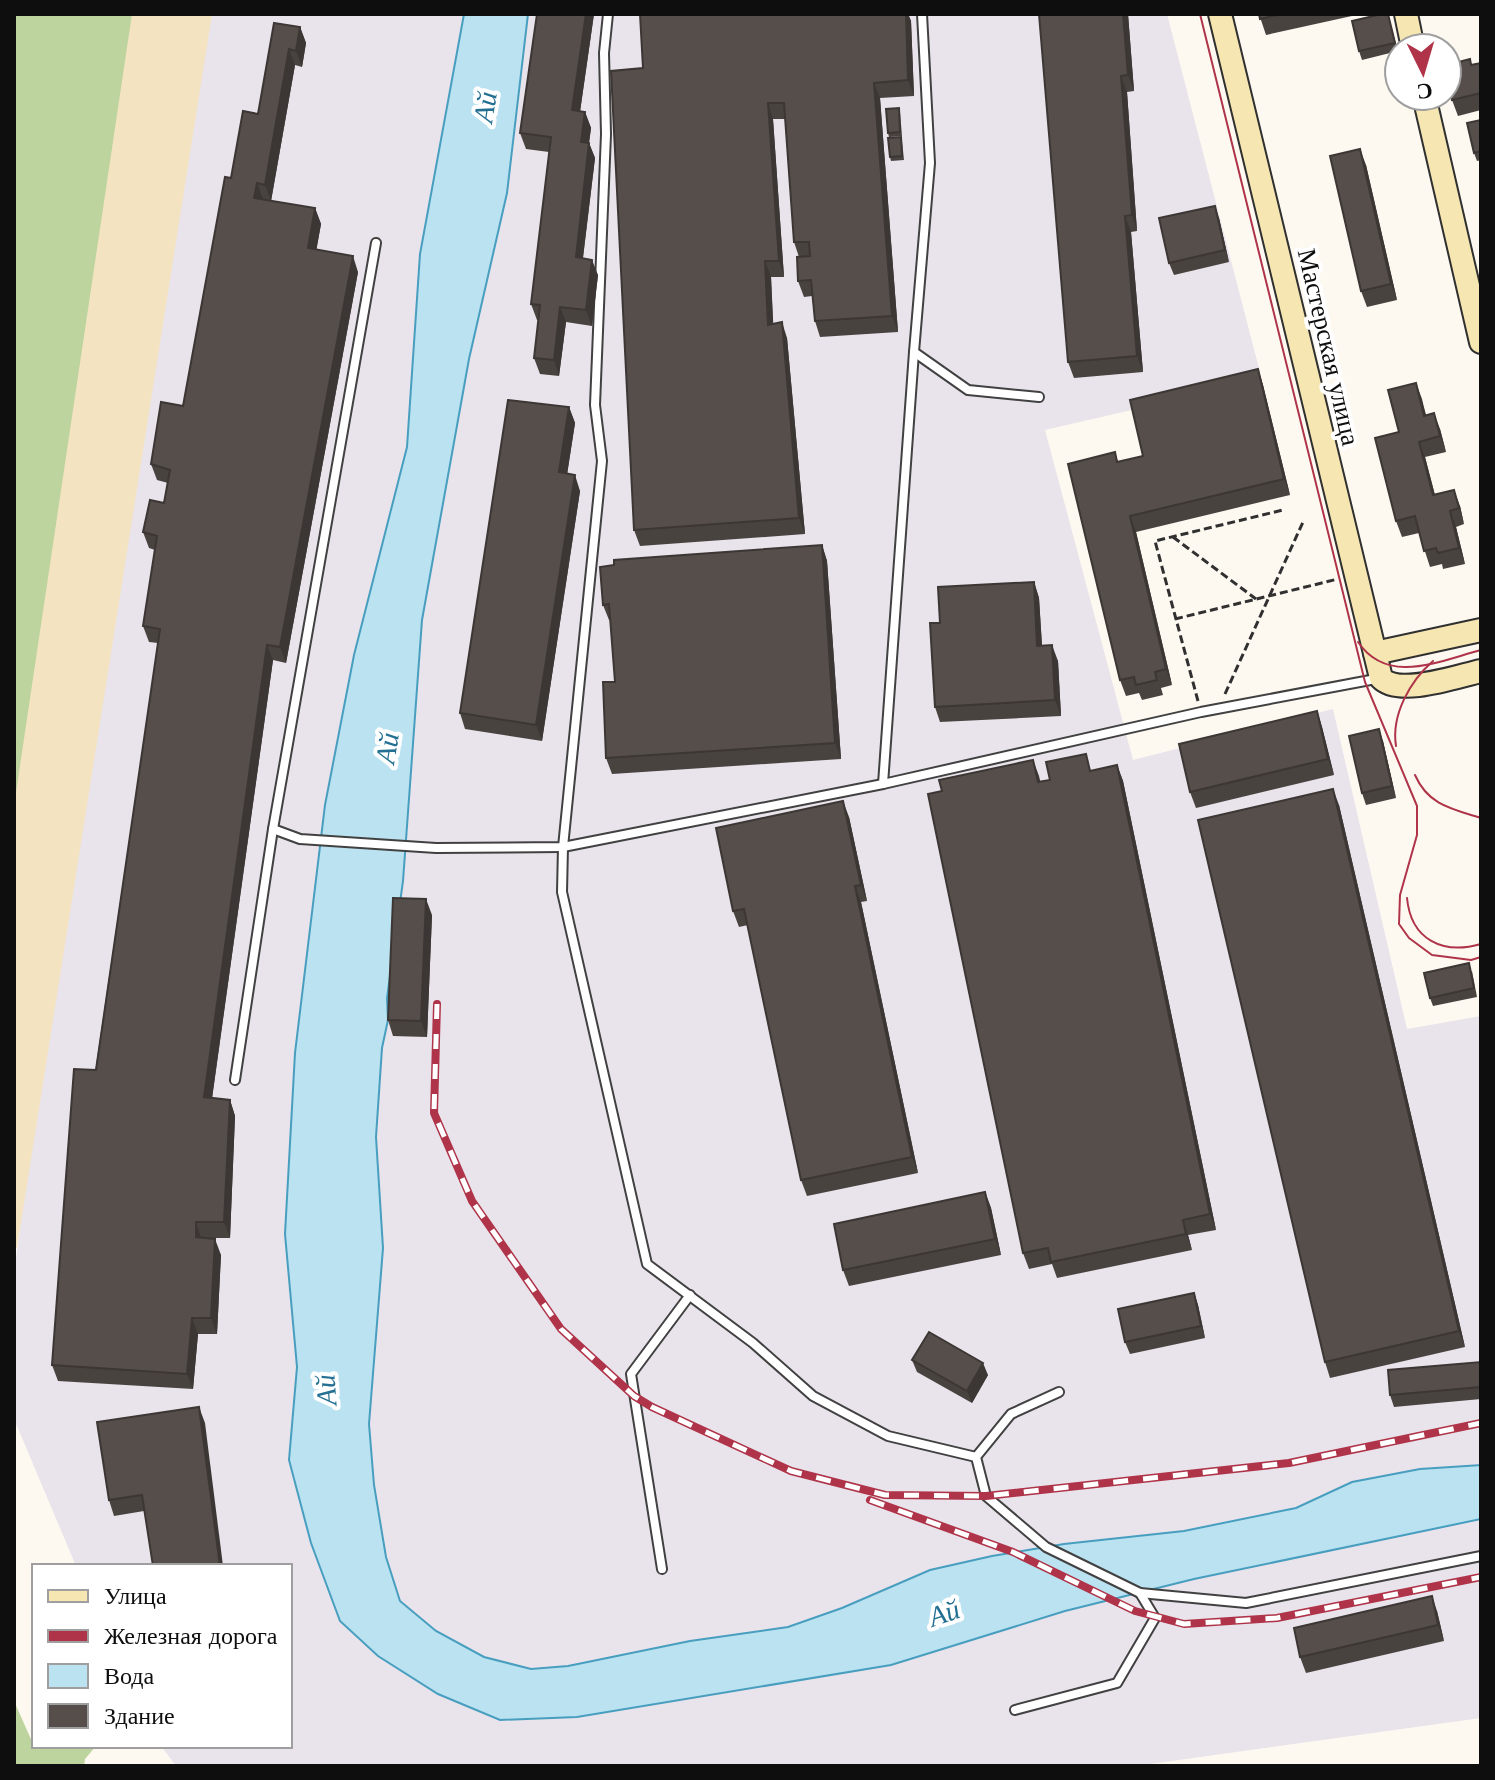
<svg xmlns="http://www.w3.org/2000/svg" width="1495" height="1780" viewBox="0 0 1495 1780" font-family="'Libre Baskerville',serif">
<style>
.industrial{fill:#e9e3eb}
.forest{fill:#bdd49e}
.sand{fill:#f4e3c1}
.water{fill:#bae2f0;stroke:#489ebf;stroke-width:2}
.lines{fill:none;stroke-linecap:round;stroke-linejoin:round}
.lane-casing{stroke:#414141;stroke-width:12}
.secondary-casing{stroke:#303030;stroke-width:26}
.path{stroke:#303030;stroke-width:3;stroke-dasharray:8 4;stroke-linecap:butt}
.lane{stroke:#fff;stroke-width:8}
.secondary{stroke:#f6e6b2;stroke-width:22}
.tram{stroke:#af3449;stroke-width:2}
.rail-casing{stroke:#af3449;stroke-width:8}
.rail{stroke:#fff;stroke-width:5;stroke-dasharray:15;stroke-linecap:butt}
.wall{fill:#494340}
.shaded-wall{fill:#3c3734}
.building{fill:#554e4b;stroke:#3c3734;stroke-width:2}
.labels{text-anchor:middle;dominant-baseline:central;stroke-width:8;stroke-linejoin:round;paint-order:stroke}
.street-label{font-size:26px;fill:#0e0e0e;stroke:#fff}
.water-label{font-size:28px;font-style:italic;fill:#247092;stroke:#fff}
</style>
<rect width="100%" height="100%" fill="#fdf9f0"/>
<polygon class="industrial" points="206,14 1167,14 1262,380 1045,430 1133,760 1333,709 1407,1029 1481,1016 1481,1718 1136,1766 176,1766 161,1746 290,1746 290,1566 76,1566 14,1419 14,1274 61,923"/>
<g class="forest">
<polygon points="14,14 161,14 14,1114"/>
<polygon points="14,1701 34,1746 96,1746 85,1759 84,1766 14,1766"/>
</g>
<polygon class="sand" points="132,14 212,14 17,1248 14,1248 14,806"/>
<polygon class="water" points="464,14 528,14 507,193 469,359 422,620 403,881 387,998 388,1020 382,1048 376,1137 383,1248 369,1424 374,1485 386,1557 400,1601 436,1631 484,1657 531,1669 568,1666 690,1641 788,1627 842,1608 930,1570 992,1556 1064,1544 1184,1531 1296,1508 1352,1482 1420,1469 1481,1465 1481,1519 1194,1579 1065,1611 891,1665 577,1717 500,1720 438,1694 378,1656 340,1621 311,1543 289,1460 297,1367 285,1234 295,1053 325,805 354,655 407,447 420,254"/>
<g class="lines">
<g class="lane-casing">
<g id="lane">
<polyline points="608,14 604,53 606,134 595,405 602,461 563,847 562,892 647,1264 753,1343 813,1396 888,1436 976,1457"/>
<polyline points="922,14 930,163 914,352 968,390 1039,397"/>
<polyline points="883,784 914,352"/>
<polyline points="273,829 300,839 436,848 563,847 883,784 1201,712 1381,678"/>
<polyline points="235,1080 273,829 376,243"/>
<polyline points="1059,1392 1011,1414 976,1457 986,1496 1046,1547 1140,1593 1246,1603 1481,1556"/>
<polyline points="662,1569 631,1374 690,1295"/>
<polyline points="1015,1710 1117,1683 1155,1618 1140,1593"/>
</g>
</g>
<g class="secondary-casing">
<g id="secondary">
<path d="M1220 14 1381 678C1399 697 1458 676 1481 671"/>
<polyline points="1406,14 1413,48"/>
<polyline points="1424,96 1481,342"/>
<polyline points="1375,653 1481,630"/>
</g>
</g>
<g class="path">
<polyline points="1173,537 1256,599"/>
<polyline points="1175,619 1338,579"/>
<polyline points="1225,694 1303,522"/>
<polyline points="1198,701 1155,541 1283,510"/>
</g>
<use href="#lane" class="lane"/>
<use href="#secondary" class="secondary"/>
<g class="tram">
<polyline points="1200,14 1365,682 1417,806 1417,835 1400,895 1399,924 1409,938 1432,955 1471,960 1481,957"/>
<path d="M1358 642C1388 686 1439 661 1481 650"/>
<path d="M1396 746C1391 715 1410 681 1433 661"/>
<path d="M1415 775C1428 805 1452 809 1481 818"/>
<path d="M1407 898C1411 940 1443 955 1481 944"/>
</g>
<g class="rail-casing">
<g id="rail">
<polyline points="437,1004 434,1113 472,1201 561,1329 634,1396 652,1407 791,1471 885,1495 986,1496 1289,1463 1481,1423"/>
<polyline points="870,1500 1013,1552 1135,1611 1184,1624 1277,1618 1481,1577"/>
</g>
</g>
<use href="#rail" class="rail"/>
</g>
<g class="wall">
<polygon points="537,14 594,14 580,111 585,112 591,128 589,143 595,158 583,258 598,275 592,326 566,322 559,376 540,374 534,358 539,320 537,320 531,304 549,152 526,149 520,133"/>
<polygon points="640,14 908,14 911,21 914,96 880,98 898,332 820,337 815,321 812,296 804,297 798,281 799,257 794,242 785,119 773,119 784,277 771,277 773,324 787,338 805,534 640,546 634,530 643,68"/>
<polygon points="1039,14 1128,14 1134,91 1127,92 1137,231 1131,232 1143,372 1074,378 1068,362"/>
<polygon points="1259,14 1361,14 1266,35"/>
<polygon points="1388,14 1398,51 1362,60 1359,51"/>
<polygon points="300,27 306,43 302,67 295,65 271,201 315,208 321,224 316,250 358,272 286,663 273,660 212,1098 230,1100 235,1116 230,1238 205,1238 221,1255 217,1334 198,1334 193,1389 58,1381 52,1365 158,643 149,642 143,626 155,550 149,548 143,532 164,503 168,483 157,480 151,464 183,406 231,178 258,114"/>
<polygon points="1481,63 1481,110 1458,116 1452,100 1472,65"/>
<polygon points="900,112 902,136 889,137 888,133"/>
<polygon points="1481,120 1481,160 1477,161 1474,153"/>
<polygon points="902,141 904,160 891,161 890,157"/>
<polygon points="1366,165 1397,300 1367,307 1361,291"/>
<polygon points="1219,218 1229,262 1174,275 1169,263"/>
<polygon points="1258,369 1263,385 1290,495 1136,532 1172,685 1161,688 1163,695 1142,700 1139,693 1126,696 1120,680 1115,452 1118,462 1143,456"/>
<polygon points="1416,383 1426,415 1440,429 1446,452 1425,457 1435,495 1460,506 1464,524 1456,527 1465,564 1443,569 1442,564 1430,567 1419,533 1402,537 1396,521 1399,432"/>
<polygon points="569,407 575,423 567,474 580,491 542,741 465,729 460,713"/>
<polygon points="822,545 827,561 841,759 612,774 606,758 615,682 610,620 609,620 603,605"/>
<polygon points="1034,582 1039,598 1042,646 1058,661 1061,716 940,722 935,707 940,623"/>
<polygon points="1317,711 1322,727 1334,775 1196,808 1190,792"/>
<polygon points="1383,741 1396,798 1366,805 1362,793"/>
<polygon points="1033,760 1040,782 1117,765 1123,781 1216,1230 1188,1235 1192,1250 1057,1278 1052,1264 1029,1269 1023,1253 942,791"/>
<polygon points="1339,805 1465,1347 1330,1378 1325,1362"/>
<polygon points="849,817 867,901 861,902 918,1173 807,1196 801,1180 748,925 739,927 733,911"/>
<polygon points="432,915 427,1037 393,1036 388,1020"/>
<polygon points="1472,971 1477,997 1433,1006 1430,998"/>
<polygon points="985,1192 991,1208 1001,1255 849,1286 843,1270"/>
<polygon points="1194,1293 1198,1305 1205,1338 1130,1354 1125,1342"/>
<polygon points="912,1360 988,1375 972,1403 917,1372"/>
<polygon points="1481,1362 1481,1399 1394,1407 1390,1395"/>
<polygon points="205,1423 144,1511 114,1516 109,1500"/>
<polygon points="1437,1611 1444,1641 1306,1673 1300,1657"/>
</g>
<g class="shaded-wall">
<polygon points="586,14 594,14 578,126 572,110"/>
<polygon points="906,14 908,14 911,21 914,96 908,80"/>
<polygon points="1123,14 1128,14 1134,91 1128,75"/>
<polygon points="300,27 306,43 302,67 296,51"/>
<polygon points="289,49 295,65 271,201 265,185"/>
<polygon points="1121,76 1127,92 1137,231 1132,215"/>
<polygon points="874,83 880,98 898,332 892,316"/>
<polygon points="768,103 773,119 784,277 779,261"/>
<polygon points="585,112 591,128 587,157 581,142"/>
<polygon points="589,143 595,158 581,273 576,257"/>
<polygon points="1360,149 1366,165 1397,300 1391,284"/>
<polygon points="257,183 263,199 254,198"/>
<polygon points="1215,206 1219,218 1229,262 1225,250"/>
<polygon points="315,208 321,224 314,264 308,248"/>
<polygon points="1125,216 1131,232 1143,372 1137,356"/>
<polygon points="353,256 358,272 286,663 280,647"/>
<polygon points="592,260 598,275 592,326 586,310"/>
<polygon points="765,261 771,277 774,340 768,325"/>
<polygon points="560,307 566,322 559,376 554,360"/>
<polygon points="782,322 787,338 805,534 799,518"/>
<polygon points="1258,369 1263,385 1290,495 1284,479"/>
<polygon points="1416,383 1422,399 1430,432 1424,416"/>
<polygon points="569,407 575,423 565,488 559,472"/>
<polygon points="1434,413 1440,429 1446,452 1440,436"/>
<polygon points="1419,442 1425,457 1439,511 1433,495"/>
<polygon points="575,475 580,491 542,741 536,725"/>
<polygon points="1454,490 1460,506 1464,524 1459,508"/>
<polygon points="1450,511 1456,527 1465,564 1459,548"/>
<polygon points="1130,516 1136,532 1172,685 1166,669"/>
<polygon points="822,545 827,561 841,759 835,743"/>
<polygon points="1034,582 1039,598 1043,662 1037,646"/>
<polygon points="267,645 273,660 210,1113 204,1097"/>
<polygon points="1052,645 1058,661 1061,716 1055,700"/>
<polygon points="1317,711 1322,727 1334,775 1328,759"/>
<polygon points="1379,729 1383,741 1396,798 1392,786"/>
<polygon points="1033,760 1039,776 1044,798 1038,782"/>
<polygon points="1117,765 1123,781 1216,1230 1210,1214"/>
<polygon points="1333,789 1339,805 1465,1347 1459,1331"/>
<polygon points="843,801 849,817 867,901 861,885"/>
<polygon points="855,886 861,902 918,1173 912,1157"/>
<polygon points="426,899 432,915 427,1037 421,1021"/>
<polygon points="230,1100 235,1116 230,1238 224,1222"/>
<polygon points="985,1192 991,1208 1001,1255 995,1239"/>
<polygon points="1183,1220 1188,1235 1192,1250 1186,1234"/>
<polygon points="196,1222 201,1238 196,1237"/>
<polygon points="215,1239 221,1255 217,1334 211,1318"/>
<polygon points="1194,1293 1198,1305 1205,1338 1201,1326"/>
<polygon points="192,1318 198,1334 193,1389 187,1374"/>
<polygon points="983,1363 988,1375 972,1403 967,1391"/>
<polygon points="199,1407 205,1423 223,1566 220,1566"/>
<polygon points="1432,1596 1437,1611 1444,1641 1438,1625"/>
</g>
<g class="building">
<polygon points="537,14 586,14 572,110 585,112 581,142 589,143 576,257 592,260 586,310 560,307 554,360 534,358 540,305 531,304 551,137 520,133"/>
<polygon points="640,14 906,14 908,80 874,83 892,316 815,321 811,280 798,281 797,257 810,256 809,242 794,242 784,103 768,103 779,261 765,261 768,325 782,322 799,518 634,530 611,71 643,68"/>
<polygon points="1039,14 1123,14 1128,75 1121,76 1132,215 1125,216 1137,356 1068,362"/>
<polygon points="1259,14 1282,14 1260,19"/>
<polygon points="1382,14 1388,14 1395,43 1359,51 1352,21"/>
<polygon points="274,23 300,27 296,51 289,49 265,185 257,183 254,198 315,208 308,248 353,256 280,647 267,645 204,1097 230,1100 224,1222 196,1222 196,1237 215,1239 211,1318 192,1318 187,1374 52,1365 74,1069 96,1070 160,629 143,626 157,536 143,532 150,500 164,503 170,470 151,464 161,402 183,406 225,177 231,178 243,111 258,114"/>
<polygon points="1470,59 1471,65 1481,63 1481,93 1452,100 1447,80 1447,65"/>
<polygon points="899,108 900,132 888,133 886,109"/>
<polygon points="1481,120 1481,151 1474,153 1467,123"/>
<polygon points="901,137 902,156 890,157 888,138"/>
<polygon points="1360,149 1391,284 1361,291 1330,156"/>
<polygon points="1215,206 1225,250 1169,263 1159,218"/>
<polygon points="1258,369 1284,479 1130,516 1166,669 1155,672 1157,680 1136,685 1134,677 1120,680 1068,464 1115,452 1117,462 1143,456 1130,400"/>
<polygon points="1416,383 1424,416 1434,413 1440,436 1419,442 1433,495 1454,490 1459,508 1450,511 1459,548 1438,553 1436,548 1424,551 1415,516 1396,521 1375,438 1399,432 1388,390"/>
<polygon points="508,400 569,407 559,472 575,475 536,725 460,713"/>
<polygon points="822,545 835,743 606,758 603,682 615,682 609,604 603,605 600,567 614,565 614,560"/>
<polygon points="1034,582 1037,646 1052,645 1055,700 935,707 930,623 940,623 938,587"/>
<polygon points="1317,711 1328,759 1190,792 1179,744"/>
<polygon points="1379,729 1392,786 1362,793 1349,736"/>
<polygon points="1086,754 1090,771 1117,765 1210,1214 1183,1220 1186,1234 1051,1262 1048,1248 1023,1253 928,794 942,791 939,780 1033,760 1038,782 1050,780 1046,762"/>
<polygon points="1333,789 1459,1331 1325,1362 1198,820"/>
<polygon points="843,801 861,885 855,886 912,1157 801,1180 744,909 733,911 716,828"/>
<polygon points="393,898 426,899 421,1021 388,1020"/>
<polygon points="1469,963 1474,988 1430,998 1424,973"/>
<polygon points="985,1192 995,1239 843,1270 834,1224"/>
<polygon points="1194,1293 1201,1326 1125,1342 1118,1309"/>
<polygon points="929,1332 983,1363 967,1391 912,1360"/>
<polygon points="1481,1362 1481,1387 1390,1395 1388,1370"/>
<polygon points="199,1407 220,1566 153,1566 142,1495 109,1500 97,1422"/>
<polygon points="1432,1596 1438,1625 1300,1657 1294,1628"/>
</g>
<g class="labels">
<g class="street-label">
<text transform="translate(1329 347) rotate(77)">Мастерская улица</text>
</g>
<g class="water-label">
<text transform="translate(485 107) rotate(-81)">Ай</text>
<text transform="translate(387 748) rotate(-81)">Ай</text>
<text transform="translate(326 1390) rotate(-94)">Ай</text>
<text transform="translate(944 1613) rotate(-19)">Ай</text>
</g>
</g>
<rect width="1495" height="1780" fill="none" stroke="#0e0e0e" stroke-width="32"/>
<rect x="32" y="1564" width="260" height="184" fill="#ffffff" stroke="#9f9f9f" stroke-width="2"/>
<rect x="48" y="1590" width="40" height="12" fill="#f6e6b2" stroke="#9f9f9f" stroke-width="2"/>
<text x="104" y="1604" font-size="24" fill="#0e0e0e">Улица</text>
<rect x="48" y="1630" width="40" height="12" fill="#af3449" stroke="#9f9f9f" stroke-width="2"/>
<text x="104" y="1644" font-size="24" fill="#0e0e0e">Железная дорога</text>
<rect x="48" y="1664" width="40" height="24" fill="#bae2f0" stroke="#9f9f9f" stroke-width="2"/>
<text x="104" y="1684" font-size="24" fill="#0e0e0e">Вода</text>
<rect x="48" y="1704" width="40" height="24" fill="#554e4b" stroke="#9f9f9f" stroke-width="2"/>
<text x="104" y="1724" font-size="24" fill="#0e0e0e">Здание</text>
<g transform="translate(1423 72) rotate(175)"><circle r="38" fill="#ffffff" stroke="#9f9f9f" stroke-width="2"/>
<path d="M0-6L14 30L0 20L-14 30Z" fill="#af3449"/>
<text y="-12" font-size="22" font-weight="bold" text-anchor="middle" fill="#0e0e0e">С</text>
</g>
</svg>
